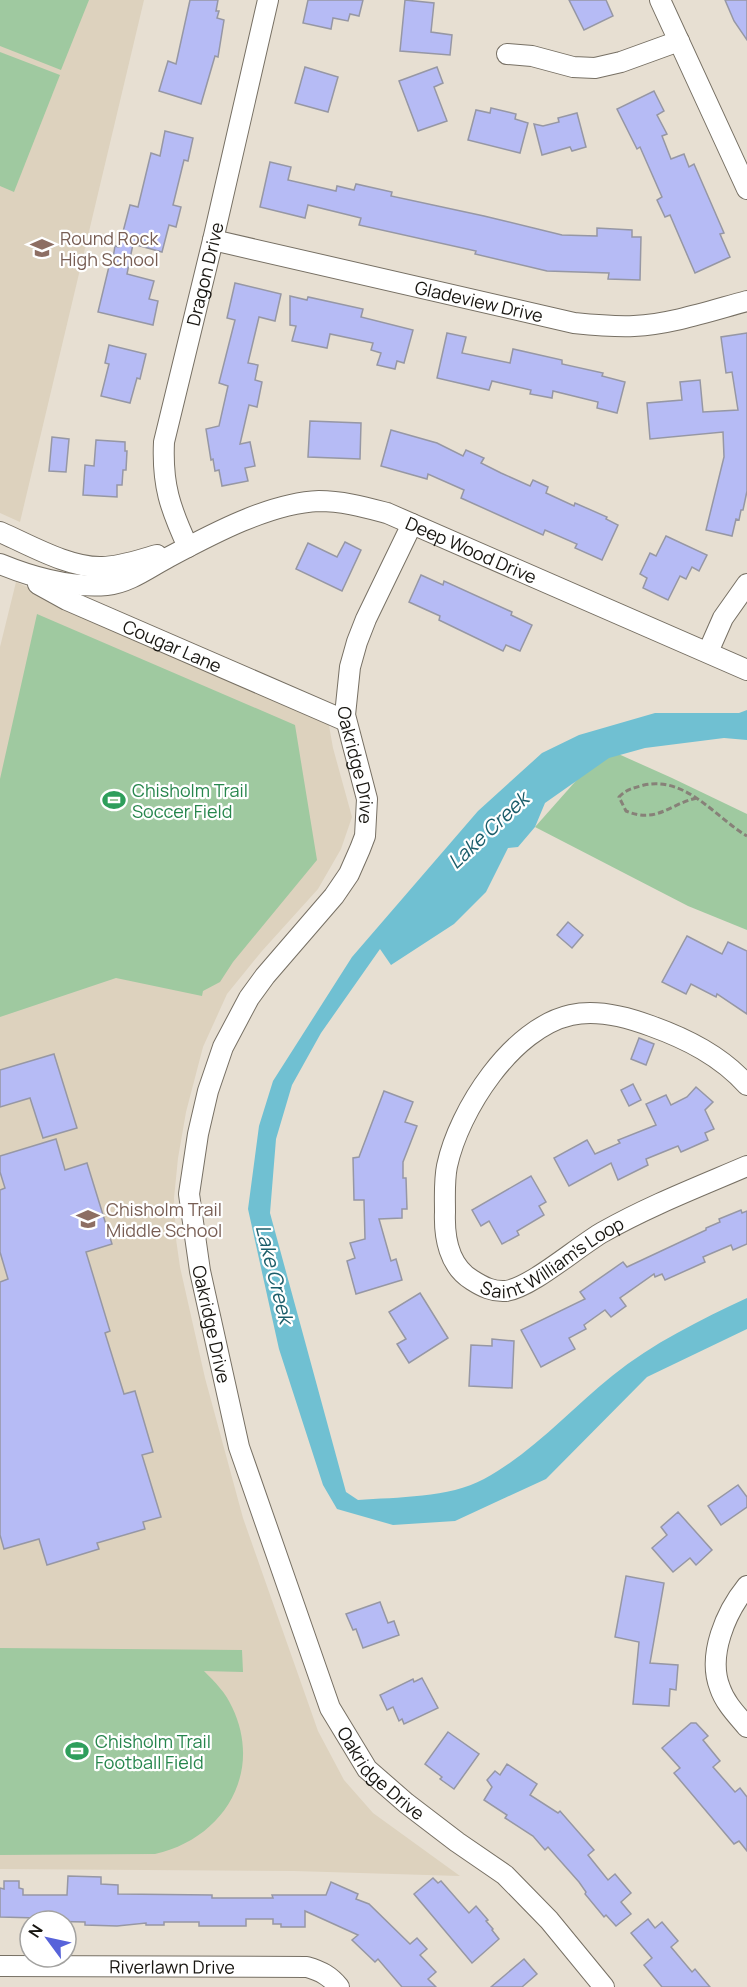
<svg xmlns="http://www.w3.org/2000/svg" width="747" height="1987" viewBox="0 0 747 1987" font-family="Manrope,sans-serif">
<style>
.built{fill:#ddd2be}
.green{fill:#9fc9a0}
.water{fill:#70c0d2}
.building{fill:#b6bbf5;stroke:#9697a4;stroke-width:1.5}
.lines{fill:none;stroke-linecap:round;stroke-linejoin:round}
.minor-casing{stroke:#777064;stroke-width:22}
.path{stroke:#878178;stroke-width:3;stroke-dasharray:6 3;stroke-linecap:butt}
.minor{stroke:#fff;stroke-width:20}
.labels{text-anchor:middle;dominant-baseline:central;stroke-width:4.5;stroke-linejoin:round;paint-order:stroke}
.education-label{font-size:18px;fill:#785e54;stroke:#fff;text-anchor:start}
.street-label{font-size:18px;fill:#181611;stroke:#fff}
.leisure-label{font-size:18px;fill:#27864d;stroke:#fff;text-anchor:start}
.water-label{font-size:20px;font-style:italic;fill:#1b5d6a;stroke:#fff}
</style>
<rect width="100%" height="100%" fill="#e7dfd2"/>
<g class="built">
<polygon points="0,0 144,0 20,522 0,513"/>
<polygon points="16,582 328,720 333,748 352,817 341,849 318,889 262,951 227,994 203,1047 186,1112 178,1158 174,1198 176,1239 180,1267 205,1378 243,1518 318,1731 344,1780 373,1813 460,1876 294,1871 0,1869 0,647"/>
</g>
<g class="green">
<polygon points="0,0 89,0 61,70 0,46"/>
<polygon points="0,52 60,75 14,192 0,186"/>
<polygon points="37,614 295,725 317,860 233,962 220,982 203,991 202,996 116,978 0,1017 0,779"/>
<polygon points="605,748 672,778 747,814 747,930 688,906 535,827"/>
<path d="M0 1648 242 1650 243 1672 204 1671C215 1682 226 1693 232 1707 264 1773 223 1839 155 1854L0 1855Z"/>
</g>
<path class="water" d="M747 710V740L724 738 645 748 609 758 545 803 535 827 518 847 508 848 486 892 454 924 391 965 380 949 321 1033 292 1085 276 1139 270 1213 346 1492 358 1500C397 1497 449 1498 484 1479 532 1453 570 1410 612 1376 653 1343 700 1320 747 1298V1329L647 1377 546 1479 455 1521 393 1525 337 1509 323 1485 279 1349 248 1209 259 1126 273 1081 352 957 478 811 542 753 579 735 655 713H739Z"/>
<g class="building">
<polygon points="190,0 218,0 216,11 219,11 217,18 224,20 218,57 215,56 201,104 159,91 168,61 176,64"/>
<polygon points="308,0 363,0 359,16 350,14 348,21 333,18 331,29 303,23"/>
<polygon points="405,0 434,3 431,32 452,35 450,55 400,51"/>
<polygon points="569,0 606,0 613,16 584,30"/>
<polygon points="725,0 747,0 747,40 734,21"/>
<polygon points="305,67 338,77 328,112 295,103"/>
<polygon points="437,67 443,83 434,87 447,121 418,131 399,81"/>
<polygon points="654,91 664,111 657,115 667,134 662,136 671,159 684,154 689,167 694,164 724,233 720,234 730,257 695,273 670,215 665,217 657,200 662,197 640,147 637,149 617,109"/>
<polygon points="491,108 516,114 515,119 528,123 520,153 468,140 476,110 490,113"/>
<polygon points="577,113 586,147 572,151 570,147 542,155 534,124 543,126 559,122 558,118"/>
<polygon points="165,131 193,138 188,161 184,160 173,205 181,207 176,227 169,225 162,252 133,244 127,274 154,281 149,299 158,301 153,325 98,312 111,258 113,258 115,246 119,247 130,205 138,207 151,153 160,156"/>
<polygon points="270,162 291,167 288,180 336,191 337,186 354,190 356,184 392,192 391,196 484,216 562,235 597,236 597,228 632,230 632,237 641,237 640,280 608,279 609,273 547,271 475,254 476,251 359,225 361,218 308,205 305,218 260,207"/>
<polygon points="235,283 281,294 275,321 259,317 248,363 258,365 255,380 262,382 257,407 249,405 240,444 250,442 255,466 245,468 248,481 222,486 219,470 215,471 213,459 211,460 206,429 219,426 228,386 219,383 235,320 227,318"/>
<polygon points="290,296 307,300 308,297 363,309 361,317 413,330 404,363 397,361 395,369 377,365 381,353 371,350 373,343 330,334 327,348 292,341 296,326 290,325"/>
<polygon points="447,333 466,337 462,353 510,363 513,349 562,360 562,364 603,373 602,376 625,382 617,413 597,408 598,402 553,391 552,398 530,394 531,390 492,381 489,390 437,378"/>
<polygon points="747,333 747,491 743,510 741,510 739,520 736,519 732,536 706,530 724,457 723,432 650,439 647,403 682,400 680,382 700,380 703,412 738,410 732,372 726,373 721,337"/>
<polygon points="109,345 146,354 140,379 137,378 130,403 101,396 109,364 105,363"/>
<polygon points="310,421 361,423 360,459 308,457"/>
<polygon points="391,430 437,443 463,456 466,450 484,458 481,463 501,473 530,486 533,480 548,487 546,493 574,506 575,503 607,517 606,519 618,525 602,560 575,548 577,544 545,530 543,535 461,498 464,490 428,474 427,479 381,466"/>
<polygon points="52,437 69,439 66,472 49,471"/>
<polygon points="96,440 125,442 125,451 127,451 126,470 123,470 122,485 117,485 117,497 83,495 85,465 94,466"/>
<polygon points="666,536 707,555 699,571 692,567 686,579 680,576 668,600 643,588 647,578 640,574 650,553 656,556"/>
<polygon points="345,542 361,550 342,591 296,569 308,543 337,557"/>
<polygon points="421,575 443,585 444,581 512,612 511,615 532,625 520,651 506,645 503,651 439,620 440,616 409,602"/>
<polygon points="568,922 583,935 572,948 557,935"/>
<polygon points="687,936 722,954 728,942 747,951 747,1014 717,994 716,997 691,984 686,994 662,982"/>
<polygon points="639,1038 654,1044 646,1065 631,1059"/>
<polygon points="54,1054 77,1128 43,1138 30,1098 0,1107 0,1070"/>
<polygon points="633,1084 641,1100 629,1106 621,1090"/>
<polygon points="696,1087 713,1102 705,1110 714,1129 705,1133 708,1140 681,1152 678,1146 646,1159 648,1165 618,1180 611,1163 569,1186 554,1158 587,1140 595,1154 620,1143 618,1140 656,1125 646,1104 666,1095 671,1105 687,1097"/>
<polygon points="384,1091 413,1102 405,1122 417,1126 403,1162 403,1178 406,1178 407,1209 402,1209 402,1218 379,1219 391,1261 396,1259 402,1280 356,1294 347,1261 355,1258 350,1243 365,1239 364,1200 354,1200 353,1158 359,1157"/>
<polygon points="56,1139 65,1170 87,1163 112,1244 86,1252 110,1331 105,1333 124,1394 135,1391 153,1452 142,1455 161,1517 143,1522 145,1529 97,1543 99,1549 47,1565 39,1539 4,1549 0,1535 0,1282 8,1279 0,1252 0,1190 5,1188 0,1172 0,1156"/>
<polygon points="531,1176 546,1202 539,1206 544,1215 517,1231 519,1235 502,1244 489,1221 481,1226 472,1210"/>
<polygon points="741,1210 742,1213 747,1211 747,1244 733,1250 731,1245 703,1257 705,1262 665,1280 662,1274 655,1277 654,1274 620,1298 626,1306 611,1317 605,1310 584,1325 586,1329 569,1338 575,1349 541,1367 521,1330 585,1299 580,1292 623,1262 627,1267 706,1230 706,1228 720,1222 719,1219"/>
<polygon points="420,1293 448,1338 409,1363 397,1344 406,1339 389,1312"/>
<polygon points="492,1339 514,1341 512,1388 469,1386 471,1345 492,1346"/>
<polygon points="738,1485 747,1497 747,1507 721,1525 708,1506"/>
<polygon points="678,1512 712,1550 696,1565 690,1558 673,1572 652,1548 667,1535 661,1527"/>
<polygon points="626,1576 664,1583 650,1663 678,1665 676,1690 670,1689 669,1706 633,1704 639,1642 615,1637"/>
<polygon points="380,1602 388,1623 394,1621 399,1635 363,1648 356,1629 353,1630 346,1614"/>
<polygon points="422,1678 438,1708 404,1724 402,1719 399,1721 393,1707 387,1710 380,1695 413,1679 414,1682"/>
<polygon points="691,1723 696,1723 708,1736 703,1740 720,1761 713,1767 735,1792 740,1788 747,1797 747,1851 739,1841 734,1844 674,1773 680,1768 662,1748"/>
<polygon points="448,1732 479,1754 454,1789 440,1779 442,1777 425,1764"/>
<polygon points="507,1764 537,1784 530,1795 558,1813 560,1811 594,1850 588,1855 608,1880 615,1874 631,1893 621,1902 631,1914 616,1926 606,1915 604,1917 585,1894 586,1892 579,1882 548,1847 545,1850 533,1836 505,1818 507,1815 484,1800 492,1787 487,1780 495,1771 500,1775"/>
<polygon points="68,1876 101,1877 101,1884 118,1885 118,1894 212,1895 212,1898 273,1898 272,1895 326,1895 331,1882 358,1894 356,1899 369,1904 410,1944 417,1938 427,1949 420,1955 436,1972 428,1979 436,1987 402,1987 378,1959 375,1962 352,1940 358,1935 305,1911 305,1927 281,1927 281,1924 273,1924 273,1919 246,1919 246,1926 199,1926 199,1922 164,1922 164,1925 146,1925 146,1923 117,1926 85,1925 85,1922 41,1921 38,1920 38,1918 0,1917 0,1888 4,1889 4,1881 19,1881 19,1888 23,1889 23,1895 67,1895"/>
<polygon points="433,1878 438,1883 441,1881 469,1913 476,1906 488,1920 486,1921 493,1929 492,1930 499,1939 472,1963 414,1894"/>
<polygon points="648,1919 655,1928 662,1922 678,1941 671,1947 692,1972 695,1969 710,1987 662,1987 644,1965 652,1958 631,1933"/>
<polygon points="524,1959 537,1974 522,1987 491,1987"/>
</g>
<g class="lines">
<g class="minor-casing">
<g id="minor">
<polyline points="660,0 747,189"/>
<polyline points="507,54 532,56 573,67 595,68 621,62 679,41"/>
<path id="s1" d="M213 240 574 323C594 325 614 327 634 326 672 324 710 311 747 301"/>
<path id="s2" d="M412 524 366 619 357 642 350 667 345 715 367 799 365 836 360 849 349 874 334 896 265 976 249 998 223 1047 208 1091 198 1134 189 1194 200 1271 239 1447 330 1708 367 1769 406 1803 457 1842 505 1875 549 1920 604 1987"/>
<path d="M0 532C30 545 69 568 102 567 120 567 139 560 157 555"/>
<path id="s3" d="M188 547C170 508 162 485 164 442L213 240 268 0"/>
<path id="s4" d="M0 564C34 578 70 588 107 585 129 583 150 567 169 557 212 534 270 503 319 501 342 501 364 507 387 513L747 670"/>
<path id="s5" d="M38 584 67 600 346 721"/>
<polyline points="708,652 723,618 747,584"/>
<path id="s6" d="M747 1085C721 1056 687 1039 651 1026 627 1017 597 1009 571 1015 512 1028 459 1110 447 1166 444 1181 445 1197 445 1212 444 1237 449 1266 472 1280 483 1287 493 1292 506 1291 532 1287 577 1247 603 1232 649 1206 698 1187 747 1166"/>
<path d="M747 1586C726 1612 707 1655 720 1688 725 1703 737 1715 747 1727"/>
<path id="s7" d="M0 1966 307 1967C321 1971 330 1976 339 1987"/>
</g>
</g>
<path class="path" d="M697 798C669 804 657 824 626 811L619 797C626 789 634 788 644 785 686 776 715 817 747 836"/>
<use href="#minor" class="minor"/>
</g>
<defs>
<g id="school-bare" transform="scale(1.8)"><path d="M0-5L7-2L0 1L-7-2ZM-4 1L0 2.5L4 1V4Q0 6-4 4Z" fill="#8d6e63" stroke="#fff" stroke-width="2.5" paint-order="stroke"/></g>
<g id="stadium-bare" transform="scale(1.8)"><path d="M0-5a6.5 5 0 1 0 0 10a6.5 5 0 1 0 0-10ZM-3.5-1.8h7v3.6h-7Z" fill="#2e9e5b" stroke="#fff" stroke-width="2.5" paint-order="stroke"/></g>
</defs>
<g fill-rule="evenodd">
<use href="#school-bare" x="42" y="248"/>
<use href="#stadium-bare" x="114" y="800"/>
<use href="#school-bare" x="88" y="1219"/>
<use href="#stadium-bare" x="77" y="1751"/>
</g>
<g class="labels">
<g class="education-label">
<text x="60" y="238">Round Rock<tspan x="60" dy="21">High School</tspan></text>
<text x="106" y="1209">Chisholm Trail<tspan x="106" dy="21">Middle School</tspan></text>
</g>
<g class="street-label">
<text stroke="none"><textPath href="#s3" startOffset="282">Dragon Drive</textPath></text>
<text stroke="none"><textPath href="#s1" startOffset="273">Gladeview Drive</textPath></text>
<text stroke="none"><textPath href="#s4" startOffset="501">Deep Wood Drive</textPath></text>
<text stroke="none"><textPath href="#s5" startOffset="148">Cougar Lane</textPath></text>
<text stroke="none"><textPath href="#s2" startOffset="256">Oakridge Drive</textPath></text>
<text stroke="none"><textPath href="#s6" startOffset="614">Saint William's Loop</textPath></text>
<text stroke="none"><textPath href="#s2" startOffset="868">Oakridge Drive</textPath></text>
<text stroke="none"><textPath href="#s2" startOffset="1354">Oakridge Drive</textPath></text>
<text stroke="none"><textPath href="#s7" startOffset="172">Riverlawn Drive</textPath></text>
</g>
<g class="leisure-label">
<text x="132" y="790">Chisholm Trail<tspan x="132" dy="21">Soccer Field</tspan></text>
<text x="95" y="1741">Chisholm Trail<tspan x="95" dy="21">Football Field</tspan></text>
</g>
<g class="water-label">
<text transform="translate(488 830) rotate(-43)">Lake Creek</text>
<text transform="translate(275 1274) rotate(76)">Lake Creek</text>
</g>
</g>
<g transform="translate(48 1939) rotate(303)"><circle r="28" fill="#ffffff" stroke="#a3a2a0" stroke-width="1.5"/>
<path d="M0-4.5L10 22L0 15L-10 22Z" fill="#5763da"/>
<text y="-9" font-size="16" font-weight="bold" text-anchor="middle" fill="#181611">N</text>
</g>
</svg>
